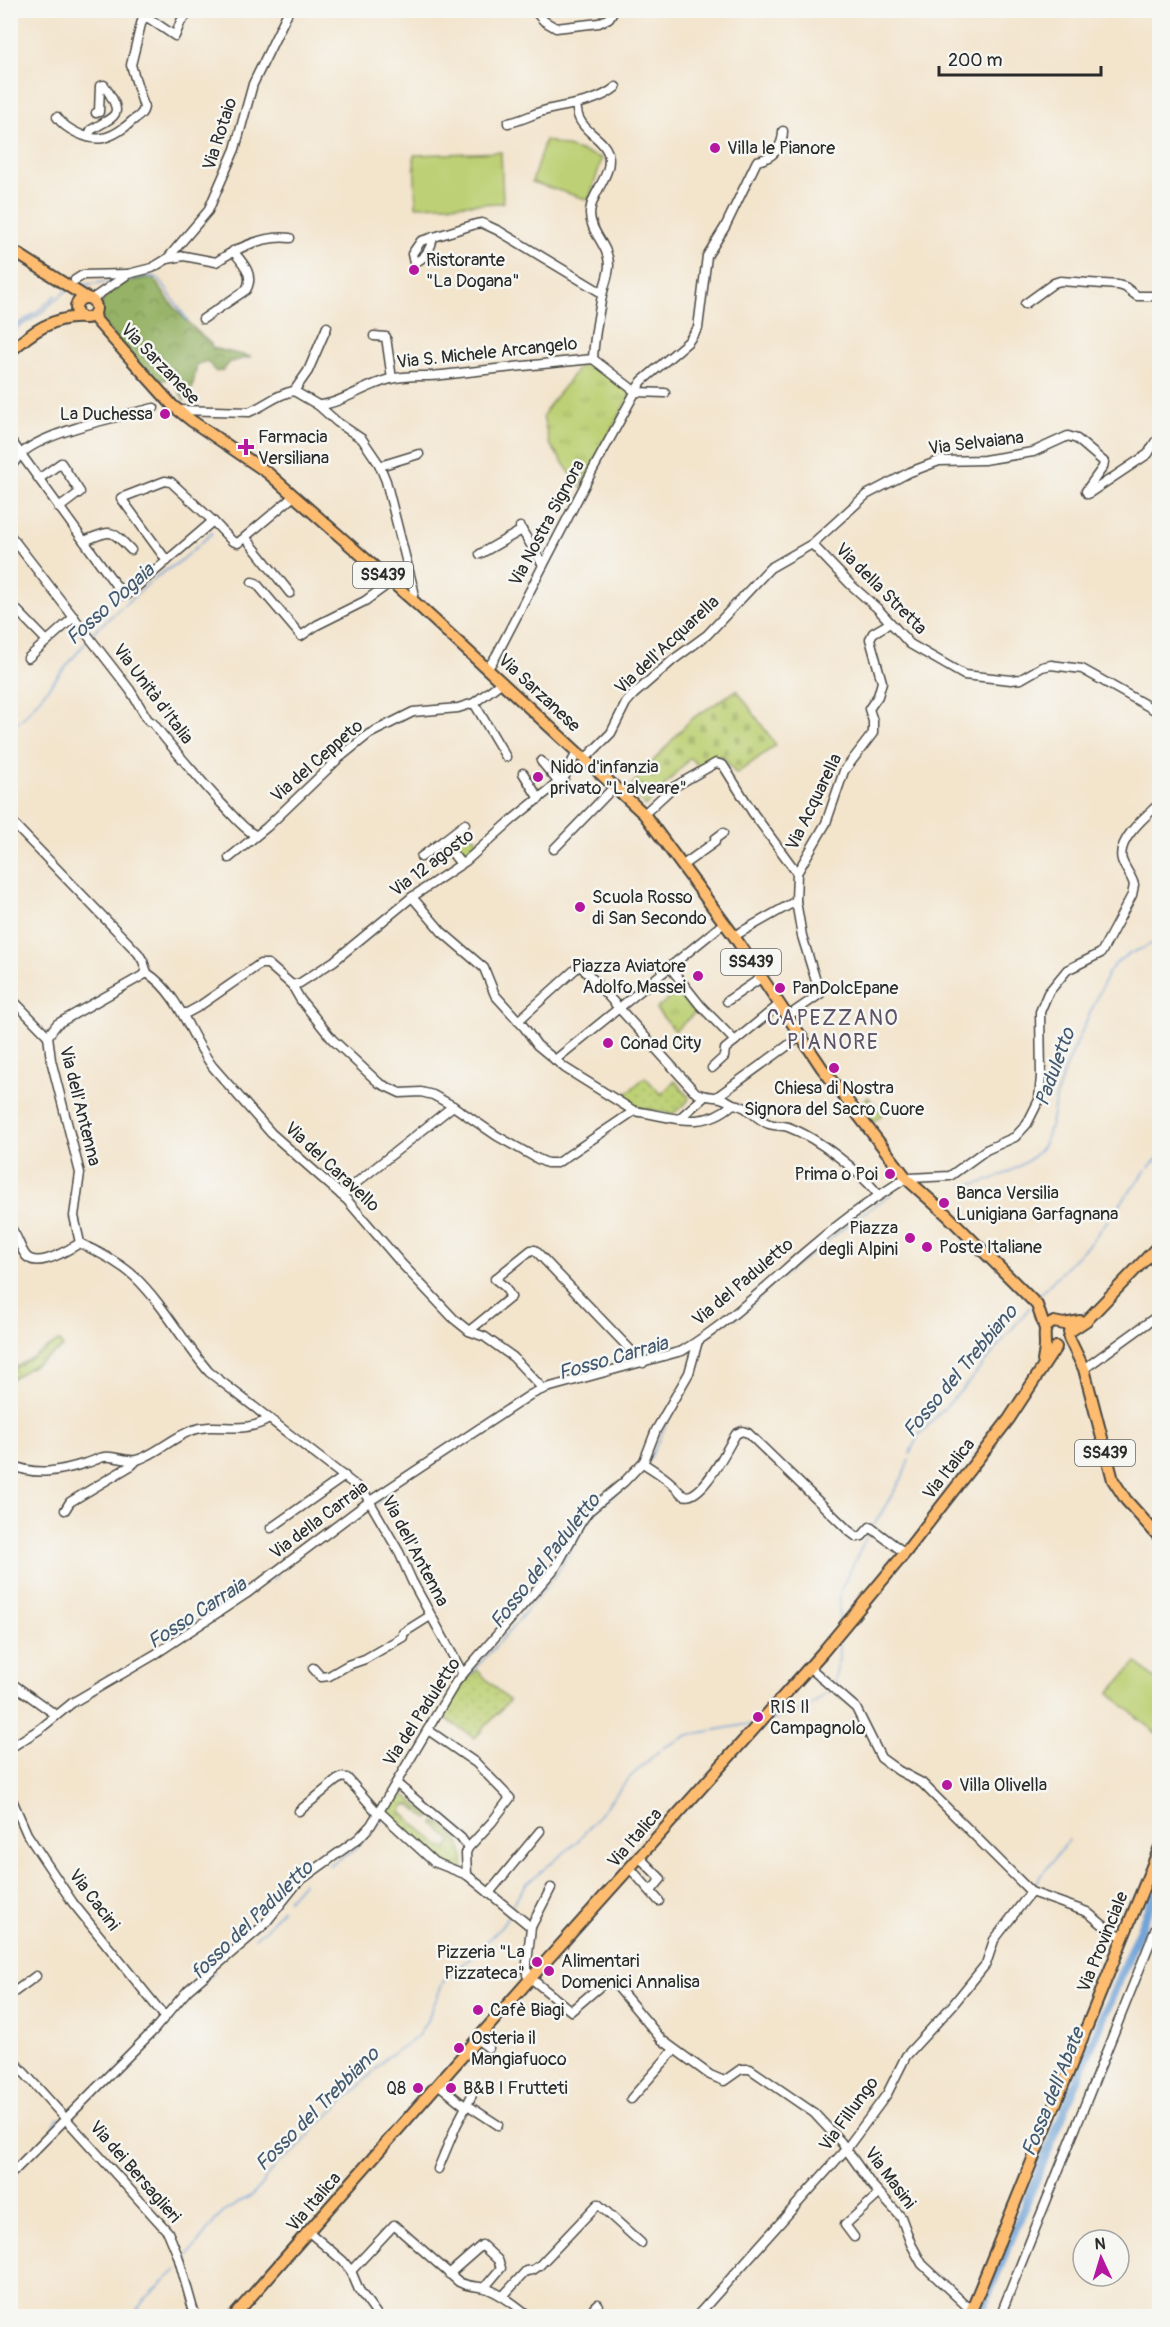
<svg xmlns="http://www.w3.org/2000/svg" width="1170" height="2327" viewBox="0 0 1170 2327" font-family="Pangolin,sans-serif">
<style>
.grass{fill:url(#grass-tufts);stroke:#747e50;stroke-width:1.5}
.forest{fill:url(#forest-crowns);stroke:#606e48;stroke-width:1.5}
.cemetery{fill:url(#cemetery-stones);stroke:#747e50;stroke-width:1.5}
.park{fill:url(#park-dots);stroke:#747e50;stroke-width:1.5}
.pitch{fill:#bdd074;stroke:#747e50;stroke-width:1.5}
.lines{fill:none;stroke-linecap:round;stroke-linejoin:round}
.stream{stroke:#689ed5;stroke-width:1.5}
.river{stroke:#689ed5;stroke-width:9}
.minor-casing{stroke:#494743;stroke-width:11}
.major-casing{stroke:#494743;stroke-width:14}
.minor{stroke:#fff;stroke-width:8}
.major{stroke:#fdbc6f;stroke-width:10}
.poi-dot{fill:#b5179e;stroke:#f6f6f2;stroke-width:2}
.labels{text-anchor:middle;dominant-baseline:central;stroke-width:5;stroke-linejoin:round;paint-order:stroke}
.shield{fill:#f6f6f2;stroke:#686867;stroke-width:1.5}
.shield-label{font-size:16px;font-weight:bold;fill:#2b2b2b}
.street-label{font-size:18px;fill:#2b2b2b;stroke:#f6f6f2}
.poi-label{font-size:18px;fill:#2b2b2b;stroke:#f6f6f2;text-anchor:start}
.water-label{font-size:20px;font-style:italic;fill:#43596f;stroke:#f6f6f2}
.quarter-label{font-size:21px;letter-spacing:1.5px;fill:#5e5265;stroke:#f6f6f2}
</style>
<defs>
<pattern id="grass-tufts" width="24" height="20" patternUnits="userSpaceOnUse" patternTransform="scale(1.5)"><rect width="24" height="20" fill="#bdd074"/><path d="M3 7l-1-3M5 7V3M7 7l1-3M15 17l-1-3M17 17v-4M19 17l1-3" fill="none" stroke="#a3b365"/></pattern>
<pattern id="forest-crowns" width="20" height="18" patternUnits="userSpaceOnUse" patternTransform="scale(1.5)"><rect width="20" height="18" fill="#96b266"/><path d="M2 6a3 3 0 1 1 6 0M12 15a3 3 0 1 1 6 0" fill="none" stroke="#7b9154"/></pattern>
<pattern id="cemetery-stones" width="16" height="16" patternUnits="userSpaceOnUse" patternTransform="scale(1.5)"><rect width="16" height="16" fill="#bdd074"/><path d="M2 7V4a2 2 0 0 1 4 0v3zM10 15v-3a2 2 0 0 1 4 0v3z" fill="#a3b365"/></pattern>
<pattern id="park-dots" width="8" height="8" patternUnits="userSpaceOnUse" patternTransform="scale(1.5)"><rect width="8" height="8" fill="#bdd074"/><path d="M2 2h.1M6 6h.1" fill="none" stroke="#a3b365" stroke-width="1.8" stroke-linecap="round"/></pattern>
</defs>
<rect width="100%" height="100%" fill="#f6f6f2"/>
<filter id="ink" filterUnits="userSpaceOnUse"><feTurbulence type="fractalNoise" baseFrequency=".0167" numOctaves="2"/><feDisplacementMap in="SourceGraphic" scale="12" xChannelSelector="R" yChannelSelector="G"/><feConvolveMatrix kernelMatrix="1 2 1 2 8 2 1 2 1" color-interpolation-filters="sRGB"/></filter>
<filter id="wash" filterUnits="userSpaceOnUse"><feTurbulence type="fractalNoise" baseFrequency=".008" numOctaves="4" result="noise"/><feDisplacementMap in="SourceGraphic" scale="24" xChannelSelector="R" yChannelSelector="G"/><feGaussianBlur stdDeviation="1.35" result="paint"/><feColorMatrix in="noise" values="0 0 0 0 0 0 0 0 0 0 0 0 0 0 0 0 0 1.4 0 .05"/><feComposite in="paint" operator="in"/></filter>
<g filter="url(#wash)">
<rect width="100%" height="100%" fill="#f3e4cc"/>
<g class="grass">
<path d="M592 361 631 394 580 487 549 443 543 416C553 396 571 382 581 362Z"/>
<polygon points="677,992 691,1009 695,1007 698,1010 675,1031 656,1009"/>
</g>
<path class="forest" d="M145 278 154 279C173 308 185 321 211 344L212 348 251 357 230 362 223 370 216 372 207 361 197 364 192 389 184 401 172 377 155 383C144 370 106 332 102 319 99 309 101 301 108 294 120 282 130 281 145 278Z"/>
<polygon class="cemetery" points="737,690 776,745 736,774 722,755 702,769 690,758 646,806 628,789 691,719"/>
<g class="park">
<polygon points="466,826 479,843 460,857 450,844 467,832 464,827"/>
<polygon points="645,1077 661,1094 675,1081 689,1097 688,1101 673,1114 636,1107 620,1099"/>
<polygon points="59,1341 63,1348 11,1379 11,1370"/>
<polygon points="477,1670 509,1701 475,1738 442,1716 464,1683"/>
<path d="M396 1787 431 1817 428 1819 411 1805H405L401 1812 441 1847 447 1848 452 1841 434 1824 435 1822C454 1828 466 1849 463 1869 437 1870 403 1830 384 1814Z"/>
</g>
<g class="pitch">
<polygon points="545,140 602,158 589,200 532,182"/>
<polygon points="501,152 503,203 416,206 414,155"/>
<polygon points="868,1097 883,1114 872,1123 858,1107"/>
<polygon points="1136,1662 1159,1682 1159,1736 1109,1693"/>
</g>
<g class="lines">
<g class="stream">
<polyline points="128,279 151,276 159,279 188,321"/>
<polyline points="77,286 111,281"/>
<polyline points="10,329 36,313 56,295"/>
<polyline points="10,335 18,327 37,316 67,290"/>
<polyline points="91,634 156,577 182,560 212,533"/>
<polyline points="10,730 25,716 87,641"/>
<polyline points="1149,1167 1160,1156"/>
<path d="M963 1185C985 1186 1031 1165 1043 1145 1053 1128 1053 1103 1060 1084 1073 1046 1092 1011 1107 975 1122 950 1138 954 1160 939"/>
<polyline points="780,1279 851,1222 891,1194"/>
<polyline points="1036,1298 1092,1241 1146,1170"/>
<polyline points="735,1319 761,1296"/>
<polyline points="520,1406 534,1398"/>
<polyline points="910,1453 918,1436 968,1383 1030,1307"/>
<polyline points="139,1455 156,1446"/>
<polyline points="649,1461 667,1422 696,1369 700,1349"/>
<polyline points="376,1504 393,1490"/>
<polyline points="360,1514 368,1508"/>
<polyline points="874,1525 902,1478 909,1460"/>
<polyline points="271,1580 278,1576"/>
<polyline points="839,1624 840,1591 867,1536"/>
<polyline points="834,1683 839,1657 839,1640"/>
<polyline points="450,1699 461,1683 506,1635 556,1575 582,1530 597,1510 645,1468"/>
<path d="M768 1721C792 1714 814 1709 830 1688"/>
<polyline points="663,1748 688,1735 749,1724"/>
<polyline points="386,1814 398,1788"/>
<polyline points="329,1865 354,1850 382,1820"/>
<polyline points="1031,1888 1069,1840"/>
<polyline points="288,1900 303,1883"/>
<polyline points="512,1906 526,1884 577,1842 630,1777 659,1751"/>
<polyline points="255,1938 267,1928 282,1909"/>
<polyline points="175,2011 215,1972"/>
<polyline points="53,2126 59,2118"/>
<polyline points="184,2261 215,2221 225,2211 255,2193 276,2164 296,2150 317,2126 359,2087 386,2058 417,2037 428,2019 444,1980 462,1966 502,1926 509,1914"/>
<polyline points="133,2316 144,2300 177,2270"/>
</g>
<polyline class="river" points="979,2316 1160,1881"/>
</g>
</g>
<g filter="url(#ink)">
<g class="lines">
<g class="minor-casing">
<g id="minor">
<polyline points="534,10 544,21 556,28 599,23 609,18 614,10"/>
<path d="M576 105C577 109 577 114 579 118 585 133 603 138 608 153 614 175 590 193 590 214 590 232 609 246 609 265 609 276 604 285 602 296 598 317 594 337 593 359"/>
<path d="M57 117C65 129 88 141 103 138 113 136 125 128 132 121 138 117 143 114 144 107L131 65 142 20 147 17 175 36 181 21 192 10"/>
<path d="M508 123C520 121 529 116 540 112 564 104 594 105 616 87"/>
<path d="M88 137 91 130C117 114 125 117 104 85L100 86 99 112 96 113"/>
<path d="M433 237C431 249 426 258 414 263L412 254 421 241 476 224 482 223 499 231 602 293"/>
<path d="M167 259 184 256 216 262C237 248 263 235 290 238"/>
<polyline points="75,280 83,275 127,274"/>
<polyline points="92,299 128,274 152,268 167,259 208,211 235,149 253,84 289,10"/>
<polyline points="1025,304 1054,283 1060,281 1118,285 1125,287 1137,296 1160,296"/>
<path d="M203 319 246 290C255 275 243 263 233 251"/>
<polyline points="374,336 386,337 392,379"/>
<polyline points="593,359 636,392"/>
<polyline points="294,391 308,371 327,327"/>
<polyline points="636,392 665,393"/>
<path d="M318 405C337 406 369 383 391 379 408 375 425 377 442 375 492 369 542 364 593 359"/>
<path d="M179 410 249 412C265 406 276 394 294 391L318 405 337 422 362 439 379 464 386 481 414 591 412 599"/>
<polyline points="10,439 123,595 127,595 213,521 232,541 238,543 294,496"/>
<polyline points="380,466 419,454"/>
<path d="M10 467C14 463 18 457 22 453 47 431 121 416 154 408"/>
<polyline points="40,478 61,463 80,492 59,508"/>
<polyline points="520,527 543,565"/>
<path d="M10 535 130 690 148 720 153 723C174 751 198 777 221 803 232 814 242 828 255 835"/>
<polyline points="246,538 290,593"/>
<path d="M84 541C112 530 110 528 131 550"/>
<polyline points="812,544 850,584 877,608 910,644 964,675 1011,680 1021,679 1042,667 1051,665 1082,669 1160,713"/>
<polyline points="480,554 522,530"/>
<polyline points="167,561 121,498 165,481 171,482 213,521"/>
<polyline points="252,582 256,583 301,636 317,625 365,601 391,582"/>
<polyline points="10,603 47,641"/>
<polyline points="28,658 74,617"/>
<path d="M488 668 496 656 589 477 638 387 642 381 688 342 698 328 707 256 725 227 757 161C773 158 783 147 783 131"/>
<polyline points="474,703 506,757"/>
<polyline points="585,759 611,733 626,703 633,695 673,660 707,635 770,568 812,544 866,495 910,472 939,461 984,460 1033,452 1068,436 1077,439 1104,462 1103,467 1086,491 1088,494 1148,454 1155,442"/>
<polyline points="541,761 559,783"/>
<polyline points="523,773 539,799"/>
<polyline points="644,814 672,788 716,763 723,765 753,813 797,873 796,901 802,936 820,994 788,1016"/>
<polyline points="10,820 138,953 143,961 147,973"/>
<polyline points="554,849 615,786"/>
<polyline points="421,857 443,841"/>
<polyline points="229,858 267,827 338,759 369,734 413,712 458,708 474,703 502,682"/>
<polyline points="461,864 443,841 465,824"/>
<polyline points="683,865 715,842 715,839 723,833"/>
<polyline points="797,873 826,823 844,771 873,733 873,721 869,709 878,696 882,682 870,639 873,633 890,623"/>
<polyline points="412,897 442,932 484,968 495,995 524,1027 537,1045 565,1068 634,1111"/>
<polyline points="734,936 796,901"/>
<polyline points="669,966 700,1005 735,1041"/>
<path d="M147 973 57 1024 48 1036 51 1060 80 1173 74 1216 80 1243C99 1253 119 1262 135 1277 164 1305 183 1342 209 1372L364 1492 399 1552 412 1581 463 1674"/>
<path d="M147 973C180 994 190 1037 213 1067L271 1133 347 1200 401 1263 454 1319 469 1331 485 1337 513 1357 543 1389"/>
<polyline points="292,985 300,983 334,961 412,897 466,861 513,819 564,778 577,752"/>
<polyline points="10,997 48,1036"/>
<polyline points="727,1001 761,978"/>
<path d="M183 1013H187L198 1007 260 964H268L292 985 300 999 332 1039 379 1083 400 1093 421 1092 433 1095 453 1106 497 1136 538 1159 547 1163H557L634 1111C671 1116 702 1132 733 1104 748 1105 755 1119 769 1124 775 1126 782 1125 788 1127 818 1138 858 1170 878 1194"/>
<path d="M518 1021 580 965 696 1093C712 1100 716 1093 733 1104"/>
<polyline points="555,1060 724,923"/>
<polyline points="712,1068 724,1057 725,1049 780,1004"/>
<polyline points="718,1096 801,1036"/>
<polyline points="680,1118 704,1097"/>
<path d="M910 1178 950 1176 986 1150 1015 1137 1027 1124 1039 1100 1041 1076 1040 1012 1048 993 1067 970 1101 953 1132 895 1134 885C1132 876 1125 869 1122 860 1116 840 1147 815 1160 803"/>
<polyline points="341,1195 453,1106"/>
<path d="M10 1227C17 1235 19 1245 24 1253 34 1272 67 1250 80 1243"/>
<polyline points="469,1331 511,1297 505,1287 495,1279 531,1250 535,1250 643,1363"/>
<polyline points="1084,1369 1160,1314"/>
<path d="M643 1463C653 1470 664 1476 673 1485 676 1488 680 1493 683 1495 702 1503 728 1446 736 1434L742 1431 748 1433 849 1531 857 1537 862 1536 870 1527 905 1553"/>
<path d="M10 1464C35 1477 61 1471 86 1463 92 1462 98 1458 104 1457 114 1455 125 1462 136 1460 154 1456 174 1436 193 1430 219 1421 240 1436 269 1419"/>
<polyline points="65,1510 70,1502 132,1465 137,1460"/>
<polyline points="271,1528 345,1476"/>
<polyline points="809,1667 856,1708 881,1758 899,1771 922,1783 1031,1892 1087,1912 1113,1933 1124,1936"/>
<polyline points="313,1668 321,1677 329,1676 348,1665 365,1659 403,1637 403,1633 430,1616"/>
<polyline points="10,1682 56,1715"/>
<polyline points="428,1730 476,1763 510,1798 492,1822 468,1848 466,1853 467,1875"/>
<path d="M10 1748 40 1729 72 1703 154 1655 246 1594 370 1501 530 1395 543 1389 682 1351C727 1324 764 1288 804 1253 835 1226 868 1202 903 1180"/>
<polyline points="396,1783 461,1838 468,1848"/>
<polyline points="10,1795 27,1834 73,1903 165,2017"/>
<polyline points="299,1811 337,1780 343,1777 347,1778 376,1811 380,1812 434,1862 467,1875 531,1927 527,1963 527,1975 571,2011 605,1982 616,1985 662,2040 710,2075 724,2081 741,2069 750,2069 814,2113 841,2142 871,2184 901,2217 911,2244 922,2264 971,2310"/>
<polyline points="639,1857 661,1879 651,1891"/>
<polyline points="630,1868 659,1901"/>
<polyline points="489,1893 540,1831"/>
<polyline points="531,1927 551,1888"/>
<polyline points="10,1995 36,1976"/>
<polyline points="478,2040 489,2048"/>
<polyline points="10,2057 168,2232 178,2256 193,2309 197,2316"/>
<polyline points="439,2085 465,2106 469,2106 498,2125"/>
<polyline points="631,2099 674,2050"/>
<polyline points="438,2169 456,2126 472,2095"/>
<polyline points="10,2175 153,2031 188,1990 264,1925 298,1882 359,1838 371,1825 456,1682 556,1567 581,1522 589,1511 624,1482 644,1461 656,1430 689,1373 698,1341"/>
<polyline points="309,2232 343,2261 351,2271 359,2290 378,2316"/>
<polyline points="854,2237 845,2225 879,2194"/>
<path d="M351 2271 394 2225 459 2282C471 2288 478 2285 488 2289 503 2295 517 2306 529 2316"/>
<polyline points="449,2274 482,2245 498,2260 501,2268 485,2287"/>
<polyline points="503,2296 526,2271 533,2270 540,2265 598,2204 641,2243"/>
<polyline points="586,2316 598,2304"/>
<polyline points="697,2316 847,2148 887,2094 906,2056 952,2006 986,1964 994,1940 1031,1892"/>
<polyline points="1000,2316 1160,1918"/>
</g>
</g>
<g class="major-casing">
<g id="major">
<polyline points="10,249 87,298"/>
<circle cx="86" cy="308" r="10"/>
<polyline points="95,313 96,320 103,328 173,406 192,421 268,473 419,606 644,814 734,936 822,1068 905,1176"/>
<path d="M10 352C31 332 54 316 83 318"/>
<polyline points="909,1181 947,1215 1037,1305 1045,1329"/>
<polyline points="1069,1332 1087,1320 1160,1244"/>
<polyline points="1069,1338 1084,1369 1113,1480 1126,1500 1160,1538"/>
<path d="M1043 1361C1044 1355 1045 1350 1045 1344 1045 1334 1042 1327 1054 1322L1064 1324 1080 1321"/>
<polyline points="234,2316 531,1978 822,1653 905,1553 1009,1419 1056,1347"/>
<polyline points="969,2316 1160,1847"/>
</g>
</g>
<use href="#minor" class="minor"/>
<use href="#major" class="major"/>
</g>
</g>
<g class="poi-dot">
<circle cx="715" cy="148" r="6"/>
<circle cx="414" cy="270" r="6"/>
<circle cx="165" cy="414" r="6"/>
<path d="M243 438h6v6h6v6h-6v6h-6v-6h-6v-6h6z"/>
<circle cx="538" cy="777" r="6"/>
<circle cx="580" cy="907" r="6"/>
<circle cx="698" cy="976" r="6"/>
<circle cx="780" cy="988" r="6"/>
<circle cx="608" cy="1043" r="6"/>
<circle cx="834" cy="1068" r="6"/>
<circle cx="890" cy="1174" r="6"/>
<circle cx="944" cy="1203" r="6"/>
<circle cx="910" cy="1238" r="6"/>
<circle cx="927" cy="1247" r="6"/>
<circle cx="758" cy="1717" r="6"/>
<circle cx="947" cy="1785" r="6"/>
<circle cx="537" cy="1962" r="6"/>
<circle cx="549" cy="1971" r="6"/>
<circle cx="478" cy="2010" r="6"/>
<circle cx="459" cy="2048" r="6"/>
<circle cx="418" cy="2088" r="6"/>
<circle cx="451" cy="2088" r="6"/>
</g>
<g class="labels">
<g class="shield">
<rect x="353" y="562" width="60" height="26" rx="4.5"/>
<rect x="721" y="949" width="60" height="26" rx="4.5"/>
<rect x="1075" y="1440" width="60" height="26" rx="4.5"/>
</g>
<g class="shield-label">
<text x="383" y="575">SS439</text>
<text x="751" y="962">SS439</text>
<text x="1105" y="1453">SS439</text>
</g>
<g class="street-label">
<text transform="translate(220 134) rotate(-72)">Via Rotaio</text>
<text transform="translate(487 353) rotate(-6)">Via S. Michele Arcangelo</text>
<text transform="translate(160 364) rotate(46)">Via Sarzanese</text>
<text transform="translate(976 443) rotate(-7)">Via Selvaiana</text>
<text transform="translate(547 523) rotate(-62)">Via Nostra Signora</text>
<text transform="translate(881 589) rotate(45)">Via della Stretta</text>
<text transform="translate(667 645) rotate(-43)">Via dell'Acquarella</text>
<text transform="translate(539 693) rotate(43)">Via Sarzanese</text>
<text transform="translate(153 694) rotate(53)">Via Unità d'Italia</text>
<text transform="translate(317 761) rotate(-41)">Via del Ceppeto</text>
<text transform="translate(814 802) rotate(-64)">Via Acquarella</text>
<text transform="translate(432 863) rotate(-37)">Via 12 agosto</text>
<text transform="translate(80 1106) rotate(76)">Via dell'Antenna</text>
<text transform="translate(332 1167) rotate(43)">Via del Caravello</text>
<text transform="translate(743 1282) rotate(-40)">Via del Paduletto</text>
<text transform="translate(949 1469) rotate(-52)">Via Italica</text>
<text transform="translate(319 1520) rotate(-37)">Via della Carraia</text>
<text transform="translate(415 1551) rotate(62)">Via dell'Antenna</text>
<text transform="translate(422 1712) rotate(-57)">Via del Paduletto</text>
<text transform="translate(635 1838) rotate(-49)">Via Italica</text>
<text transform="translate(94 1900) rotate(53)">Via Cacini</text>
<text transform="translate(1103 1942) rotate(-68)">Via Provinciale</text>
<text transform="translate(849 2114) rotate(-54)">Via Fillungo</text>
<text transform="translate(135 2172) rotate(49)">Via dei Bersaglieri</text>
<text transform="translate(890 2178) rotate(53)">Via Masini</text>
<text transform="translate(314 2202) rotate(-49)">Via Italica</text>
</g>
<g class="poi-label">
<text x="727" y="148">Villa le Pianore</text>
<text x="426" y="260">Ristorante<tspan x="426" dy="21">"La Dogana"</tspan></text>
<text x="153" y="414" text-anchor="end">La Duchessa</text>
<text x="258" y="437">Farmacia<tspan x="258" dy="21">Versiliana</tspan></text>
<text x="550" y="767">Nido d'infanzia<tspan x="550" dy="21">privato "L'alveare"</tspan></text>
<text x="592" y="897">Scuola Rosso<tspan x="592" dy="21">di San Secondo</tspan></text>
<text x="686" y="966" text-anchor="end">Piazza Aviatore<tspan x="686" dy="21">Adolfo Massei</tspan></text>
<text x="792" y="988">PanDolcEpane</text>
<text x="620" y="1043">Conad City</text>
<text x="834" y="1088" text-anchor="middle">Chiesa di Nostra<tspan x="834" dy="21">Signora del Sacro Cuore</tspan></text>
<text x="878" y="1174" text-anchor="end">Prima o Poi</text>
<text x="956" y="1193">Banca Versilia<tspan x="956" dy="21">Lunigiana Garfagnana</tspan></text>
<text x="898" y="1228" text-anchor="end">Piazza<tspan x="898" dy="21">degli Alpini</tspan></text>
<text x="939" y="1247">Poste Italiane</text>
<text x="770" y="1707">RIS Il<tspan x="770" dy="21">Campagnolo</tspan></text>
<text x="959" y="1785">Villa Olivella</text>
<text x="525" y="1952" text-anchor="end">Pizzeria "La<tspan x="525" dy="21">Pizzateca"</tspan></text>
<text x="561" y="1961">Alimentari<tspan x="561" dy="21">Domenici Annalisa</tspan></text>
<text x="490" y="2010">Cafè Biagi</text>
<text x="471" y="2038">Osteria il<tspan x="471" dy="21">Mangiafuoco</tspan></text>
<text x="406" y="2088" text-anchor="end">Q8</text>
<text x="463" y="2088">B&amp;B I Frutteti</text>
</g>
<g class="water-label">
<text transform="translate(110 604) rotate(-42)">Fosso Dogaia</text>
<text transform="translate(1055 1067) rotate(-70)">Paduletto</text>
<text transform="translate(613 1358) rotate(-16)">Fosso Carraia</text>
<text transform="translate(960 1371) rotate(-50)">Fosso del Trebbiano</text>
<text transform="translate(545 1561) rotate(-52)">Fosso del Paduletto</text>
<text transform="translate(197 1613) rotate(-33)">Fosso Carraia</text>
<text transform="translate(252 1920) rotate(-44)">fosso del Paduletto</text>
<text transform="translate(1053 2092) rotate(-68)">Fossa dell'Abate</text>
<text transform="translate(317 2109) rotate(-45)">Fosso del Trebbiano</text>
</g>
<g class="quarter-label">
<text x="833" y="1018">CAPEZZANO<tspan x="833" dy="24">PIANORE</tspan></text>
</g>
</g>
<rect width="1170" height="2327" fill="none" stroke="#f6f6f2" stroke-width="36"/>
<g transform="translate(1101 2258) rotate(356)"><circle r="28" fill="#f6f6f2" stroke="#a5a5a2" stroke-width="1.5"/>
<path d="M0-4.5L10 22L0 15L-10 22Z" fill="#b5179e"/>
<text y="-9" font-size="16" font-weight="bold" text-anchor="middle" fill="#2b2b2b">N</text>
</g>
<path d="M939 66v9h162v-9" fill="none" stroke="#2b2b2b" stroke-width="3"/>
<text x="948" y="66" font-size="18" fill="#2b2b2b" stroke="#f6f6f2" stroke-width="4.5" paint-order="stroke">200 m</text>
</svg>
